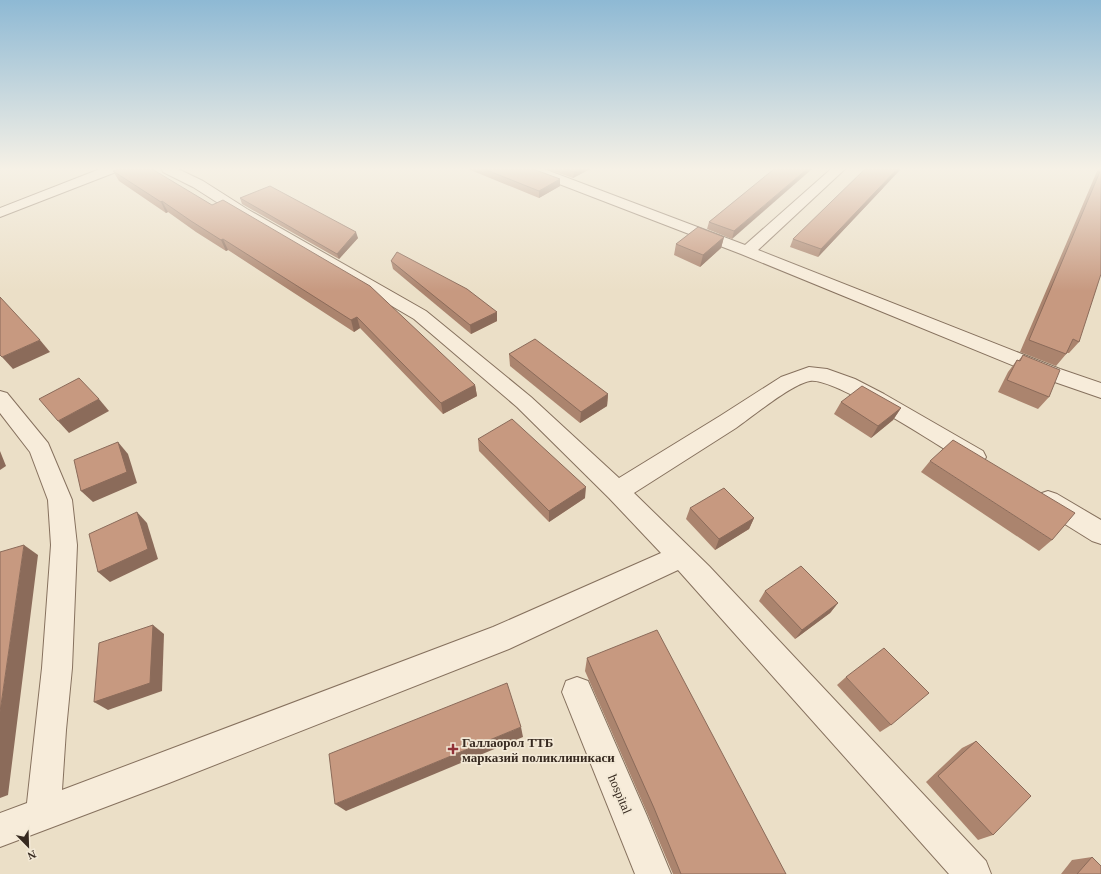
<svg xmlns="http://www.w3.org/2000/svg" width="1101" height="874" viewBox="0 0 1101 874" font-family="Georgia,serif">
<style>
.lines{fill:none;stroke-linecap:round;stroke-linejoin:round}
.minor-casing{stroke:#86715e;stroke-width:2}
.minor{fill:#f7ecda;fill-rule:evenodd}
.wall{fill:#ab846e}
.shaded-wall{fill:#8b6b5a}
.building{fill:#c79980;stroke:#8b6b5a}
.poi-dot{fill:#913238;stroke:#f3e9d6;stroke-width:1.5}
.labels{text-anchor:middle;dominant-baseline:central;stroke-width:3.5;stroke-linejoin:round;paint-order:stroke}
.near-poi-label{font-size:13px;font-weight:bold;fill:#372a20;stroke:#f3e9d6;text-anchor:start}
.near-street-label{font-size:13px;fill:#372a20;stroke:#f3e9d6}
</style>
<rect width="100%" height="100%" fill="#ebdfc7"/>
<g class="lines">
<g class="minor-casing">
<g id="minor">
<polygon points="100,169 118,169 116,172 0,217 0,208"/>
<path d="M162 169H178L203 181 247 209 426 311 531 397 619 478 720 416 781 377 809 367 827 369 855 379 884 394 983 451 986 457 983 463 975 466 967 463C940 447 835 377 810 381 792 384 753 416 736 428 702 450 668 471 634 493L709 566 986 861 991 874H949L678 570 509 649 169 783 0 847V813L27 803 42 668 51 545 48 500 30 452 0 413V391L7 393 48 443 72 500 77 545 72 668 66 730 62 790 493 627 661 553 609 498 517 407 414 319 237 215 193 187 163 172Z"/>
<polygon points="526,169 544,169 745,245 831,169 845,169 758,250 1060,369 1101,383 1101,398 1046,379 741,254 528,172"/>
<polygon points="1048,491 1057,494 1101,520 1101,544 1092,541 1039,508 1036,501 1039,494"/>
<polygon points="577,677 588,681 647,816 671,874 635,874 562,692 566,681"/>
</g>
</g>
<use href="#minor" class="minor"/>
</g>
<g class="wall">
<polygon points="468,169 533,169 560,186 539,198"/>
<polygon points="547,169 590,169 573,178"/>
<polygon points="774,169 732,239 707,229 709,222"/>
<polygon points="1098,169 1101,169 1079,342 1069,353 1067,353 1056,366 1020,352"/>
<polygon points="113,171 475,385 477,396 443,414 360,328 354,332 228,250 226,251 196,232 168,212 166,213 119,181"/>
<polygon points="884,187 818,257 790,247 793,239"/>
<polygon points="240,198 358,238 339,259 242,204"/>
<polygon points="724,237 721,248 700,267 674,255 676,244"/>
<polygon points="391,261 497,312 497,321 471,334 393,269"/>
<polygon points="509,354 608,394 607,406 580,423 510,366"/>
<polygon points="1023,355 1049,397 1038,409 998,392 1008,372 1017,360 1019,360"/>
<polygon points="841,402 901,408 893,420 871,438 834,414"/>
<polygon points="478,439 585,498 549,522 479,451"/>
<polygon points="930,461 1052,540 1039,551 921,472"/>
<polygon points="690,508 754,518 749,529 715,550 686,519"/>
<polygon points="765,591 838,603 830,613 795,639 759,601"/>
<polygon points="587,658 786,874 673,874 648,815 585,671"/>
<polygon points="846,677 891,725 880,732 837,685"/>
<polygon points="976,741 993,835 978,840 926,782 962,748"/>
<polygon points="1092,857 1101,874 1061,874 1072,860"/>
</g>
<g class="shaded-wall">
<polygon points="578,169 590,169 573,178 574,172"/>
<polygon points="807,169 812,169 732,239 734,231"/>
<polygon points="897,169 901,169 818,257 821,249"/>
<polygon points="560,179 560,186 539,198 539,191"/>
<polygon points="162,201 168,212 166,213 161,202"/>
<polygon points="356,232 358,238 339,259 337,254"/>
<polygon points="724,237 721,248 700,267 703,255"/>
<polygon points="223,239 228,250 226,251 221,240"/>
<polygon points="497,312 497,321 471,334 470,325"/>
<polygon points="357,317 360,328 354,332 351,320"/>
<polygon points="40,340 50,352 13,369 2,357"/>
<polygon points="475,385 477,396 443,414 441,403"/>
<polygon points="608,394 607,406 580,423 581,412"/>
<polygon points="99,399 109,411 69,433 58,421"/>
<polygon points="901,408 893,420 871,438 878,426"/>
<polygon points="118,442 128,454 137,483 93,502 81,491"/>
<polygon points="0,451 6,466 0,470"/>
<polygon points="586,487 585,498 549,522 549,511"/>
<polygon points="137,512 147,523 158,559 110,582 98,572"/>
<polygon points="754,518 749,529 715,550 719,539"/>
<polygon points="24,545 38,555 8,795 0,798 0,712"/>
<polygon points="838,603 830,613 795,639 802,630"/>
<polygon points="153,625 164,634 162,691 108,710 94,702"/>
<polygon points="521,727 523,737 346,811 335,804"/>
</g>
<g class="building">
<polygon points="119,169 152,169 212,205 223,200 370,286 475,385 441,403 357,317 351,320 223,239 221,240 191,221 162,201 161,202 113,171"/>
<polygon points="484,169 533,169 560,179 539,191"/>
<polygon points="566,169 578,169 574,172"/>
<polygon points="774,169 807,169 734,231 709,222"/>
<polygon points="865,169 897,169 821,249 793,239"/>
<polygon points="1101,169 1101,274 1079,342 1073,339 1066,354 1029,340"/>
<polygon points="270,186 356,232 337,254 240,198"/>
<polygon points="698,227 724,237 703,255 676,244"/>
<polygon points="397,252 467,289 497,312 470,325 391,261"/>
<polygon points="0,297 40,340 2,357 0,355"/>
<polygon points="535,339 608,394 581,412 509,354"/>
<polygon points="1023,355 1060,370 1049,397 1007,380 1017,360 1020,361"/>
<polygon points="79,378 99,399 58,421 39,399"/>
<polygon points="862,386 901,408 878,426 841,402"/>
<polygon points="512,419 586,487 549,511 478,439"/>
<polygon points="953,440 1075,513 1052,540 930,461"/>
<polygon points="118,442 127,472 81,491 74,460"/>
<polygon points="724,488 754,518 719,539 690,508"/>
<polygon points="137,512 148,549 98,572 89,534"/>
<polygon points="24,545 0,712 0,552"/>
<polygon points="801,566 838,603 802,630 765,591"/>
<polygon points="153,625 150,683 94,702 99,643"/>
<polygon points="657,630 786,874 681,874 654,808 587,658"/>
<polygon points="884,648 929,693 891,725 846,677"/>
<polygon points="507,683 521,727 335,804 329,754"/>
<polygon points="976,741 1031,796 993,835 938,776"/>
<polygon points="1092,857 1101,866 1101,874 1077,874"/>
</g>
<linearGradient id="sky" x2="0" y2="1"><stop stop-color="#8eb9d4"/><stop offset="0.58" stop-color="#f6f1e6"/><stop offset="1" stop-color="#f6f1e6" stop-opacity="0"/></linearGradient>
<rect width="1101" height="291" fill="url(#sky)"/>
<path class="poi-dot" d="M451 743h4v4h4v4h-4v4h-4v-4h-4v-4h4z"/>
<g class="labels">
<g class="near-poi-label">
<text x="462" y="742">Галлаорол ТТБ<tspan x="462" dy="15">марказий поликлиникаси</tspan></text>
</g>
<g class="near-street-label">
<text transform="translate(620 794) rotate(67)">hospital</text>
</g>
</g>
<g transform="translate(28 846) rotate(157)" stroke="#f3e9d6" stroke-width="3" paint-order="stroke">
<path d="M0-3L7 15L0 10L-7 15Z" fill="#372a20"/>
<text y="-6" font-size="11" font-weight="bold" text-anchor="middle" fill="#372a20">N</text>
</g>
</svg>
